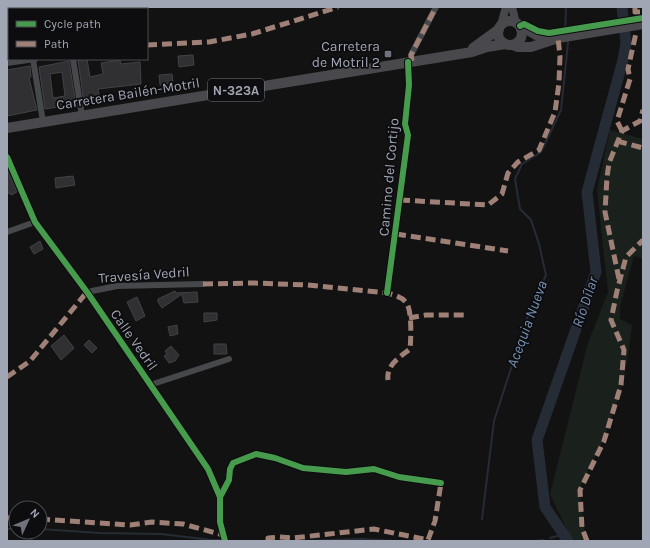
<svg xmlns="http://www.w3.org/2000/svg" width="650" height="548" viewBox="0 0 650 548" font-family="Karla,sans-serif">
<style>
.green{fill:#1a211c}
.lines{fill:none;stroke-linecap:round;stroke-linejoin:round}
.stream{stroke:#252c35;stroke-width:2}
.river{stroke:#252c35;stroke-width:11}
.building{fill:#303032;stroke:#414246;fill-rule:evenodd}
.minor{stroke:#46484b;stroke-width:6}
.tertiary{stroke:#46484b;stroke-width:8}
.primary{stroke:#49494d;stroke-width:10}
.quiet{stroke:#9e8076;stroke-width:5;stroke-dasharray:10 5;stroke-linecap:butt}
.cycleway-casing{stroke:#0d0c0e;stroke-width:8}
.cycleway{stroke:#469c4c;stroke-width:6}
.poi-dot{fill:#6f727c;stroke:#0d0c0e;stroke-width:1.5}
.labels{text-anchor:middle;dominant-baseline:central;stroke-width:3.5;stroke-linejoin:round;paint-order:stroke}
.shield{fill:#0d0c0e;stroke:#757883;stroke-width:1}
.shield-label{font-size:13px;font-weight:bold;fill:#a1a6b5}
.poi-label{font-size:14px;fill:#a1a6b5;stroke:#0d0c0e;text-anchor:end}
.street-label{font-size:14px;fill:#a1a6b5;stroke:#0d0c0e}
.water-label{font-size:15px;font-style:italic;fill:#7591b4;stroke:#0d0c0e}
</style>
<rect width="100%" height="100%" fill="#121212"/>
<polygon class="green" points="610,130 643,139 643,259 634,256 620,307 620,319 632,325 627,362 620,394 603,440 579,490 586,541 572,541 550,494 588,343 608,292 597,190"/>
<g class="lines">
<g class="stream">
<polyline points="565,33 566,7"/>
<polyline points="482,519 494,421 528,316 546,275 539,244 531,220 520,209 515,179 522,164 541,152 561,110 568,43 567,39"/>
<polyline points="7,529 16,529"/>
<polyline points="40,529 100,533 161,534 212,540 220,540"/>
<polyline points="550,538 564,534"/>
<polyline points="303,541 361,539 395,541"/>
<polyline points="536,541 543,540"/>
</g>
<polyline class="river" points="568,541 545,507 537,440 596,272 587,192 623,60 626,43 622,7"/>
</g>
<g class="building">
<polygon points="193,55 194,65 179,67 178,56"/>
<polygon points="87,59 90,77 103,74 101,63 120,60 121,64 140,62 141,84 98,89 100,100 84,103 78,60"/>
<path d="M69 61 76 104 45 109 39 67ZM62 72 65 96 53 98 50 74Z"/>
<polygon points="30,66 31,77 29,78 37,110 7,116 7,70"/>
<polygon points="172,74 173,83 160,85 159,75"/>
<polygon points="7,169 17,192 11,195 10,193 7,194"/>
<polygon points="73,176 75,185 56,188 55,178"/>
<polygon points="40,241 43,249 34,254 30,247"/>
<polygon points="175,291 176,293 197,292 198,302 184,303 182,294 162,308 158,302 158,299"/>
<polygon points="137,297 145,316 136,321 127,302"/>
<polygon points="204,313 217,313 217,320 204,322"/>
<polygon points="177,325 178,334 170,336 168,327"/>
<polygon points="64,335 74,348 61,360 51,346"/>
<polygon points="89,340 97,348 92,353 84,345"/>
<polygon points="214,344 226,344 227,354 214,354"/>
<polygon points="171,346 179,355 175,361 169,363 164,356 167,354 165,351"/>
</g>
<g class="lines">
<g class="minor">
<polyline points="33,59 43,122"/>
<polyline points="73,59 82,116"/>
<polyline points="412,61 411,55 436,7"/>
<polyline points="7,63 35,59"/>
<polyline points="7,157 35,222 87,292 208,469 220,497 220,522 225,541"/>
<polyline points="7,232 35,222"/>
<polyline points="87,292 117,286 203,284"/>
<polyline points="387,293 408,135 405,124 409,85 408,62"/>
<polyline points="150,385 229,359"/>
<polyline points="220,497 229,480 230,469 233,463 256,454 275,458 303,468 346,472 374,469 399,477 441,483"/>
</g>
<g class="tertiary">
<polyline points="512,7 516,23"/>
<polyline points="501,25 506,7"/>
</g>
<g class="primary">
<circle cx="510" cy="33" r="12"/>
<polyline points="521,29 526,29 536,35 556,38"/>
<polyline points="513,45 518,47 531,47 558,38 643,24"/>
<polyline points="473,48 499,29"/>
<polyline points="7,128 472,52 487,47 505,44"/>
</g>
<g class="quiet">
<polyline points="635,7 635,12 643,12"/>
<polyline points="147,45 209,42 252,34 338,7"/>
<polyline points="412,61 411,55 436,7"/>
<polyline points="622,131 617,121 630,79 628,69 636,33"/>
<polyline points="617,141 643,148"/>
<polyline points="400,200 488,205 502,194 508,173 518,162 539,150 555,112 559,83 560,56 558,38"/>
<polyline points="396,234 508,251"/>
<polyline points="619,279 605,212 607,177 609,163 622,131 640,121 643,110"/>
<path d="M203 284 254 283 307 285 387 293C394 295 403 297 407 304 412 312 411 339 410 349 400 357 386 365 388 380"/>
<polyline points="409,318 426,315 468,315"/>
<polyline points="7,377 30,361 87,292"/>
<polyline points="7,518 16,518"/>
<polyline points="40,519 130,525 152,522 183,524 223,535"/>
<polyline points="268,541 268,538 279,537 293,538 374,529 428,540 435,521 441,483"/>
<polyline points="587,541 582,528 580,490 604,441 621,385 624,350 611,320 617,291 626,257 643,240"/>
</g>
<g class="cycleway-casing">
<g id="cycleway">
<polyline points="520,26 524,24 538,31 549,33 643,18"/>
<polyline points="7,157 35,222 87,292 208,469 220,497 220,522 225,541"/>
<polyline points="387,293 408,135 405,124 409,85 408,62"/>
<polyline points="220,497 229,480 230,469 233,463 256,454 275,458 303,468 346,472 374,469 399,477 441,483"/>
</g>
</g>
<use href="#cycleway" class="cycleway"/>
</g>
<rect class="poi-dot" x="384" y="50" width="8" height="8" rx="2"/>
<g class="labels">
<rect class="shield" x="208" y="79" width="56" height="22" rx="3"/>
<g class="shield-label">
<text x="236" y="90">N-323A</text>
</g>
<g class="poi-label">
<text x="380" y="46">Carretera<tspan x="380" dy="16">de Motril 2</tspan></text>
</g>
<g class="street-label">
<text transform="translate(128 94) rotate(-9)">Carretera Bailén-Motril</text>
<text transform="translate(389 177) rotate(-85)">Camino del Cortijo</text>
<text transform="translate(144 275) rotate(-4)">Travesía Vedril</text>
<text transform="translate(134 340) rotate(55)">Calle Vedril</text>
</g>
<g class="water-label">
<text transform="translate(585 302) rotate(-71)">Río Dílar</text>
<text transform="translate(527 324) rotate(-70)">Acequia Nueva</text>
</g>
</g>
<rect width="650" height="548" fill="none" stroke="#a1a6b5" stroke-width="16"/>
<rect x="8" y="8" width="140" height="52" fill="#0d0c0e" stroke="#484a51"/>
<rect x="16" y="21" width="20" height="6" fill="#469c4c" stroke="#484a51"/>
<text x="44" y="28" font-size="12" fill="#a1a6b5">Cycle path</text>
<rect x="16" y="41" width="20" height="6" fill="#9e8076" stroke="#484a51"/>
<text x="44" y="48" font-size="12" fill="#a1a6b5">Path</text>
<g transform="translate(28 520) rotate(46)"><circle r="19" fill="#0d0c0e" stroke="#484a51"/>
<path d="M0-3L7 15L0 10L-7 15Z" fill="#6f727c"/>
<text y="-6" font-size="11" font-weight="bold" text-anchor="middle" fill="#a1a6b5">N</text>
</g>
</svg>
